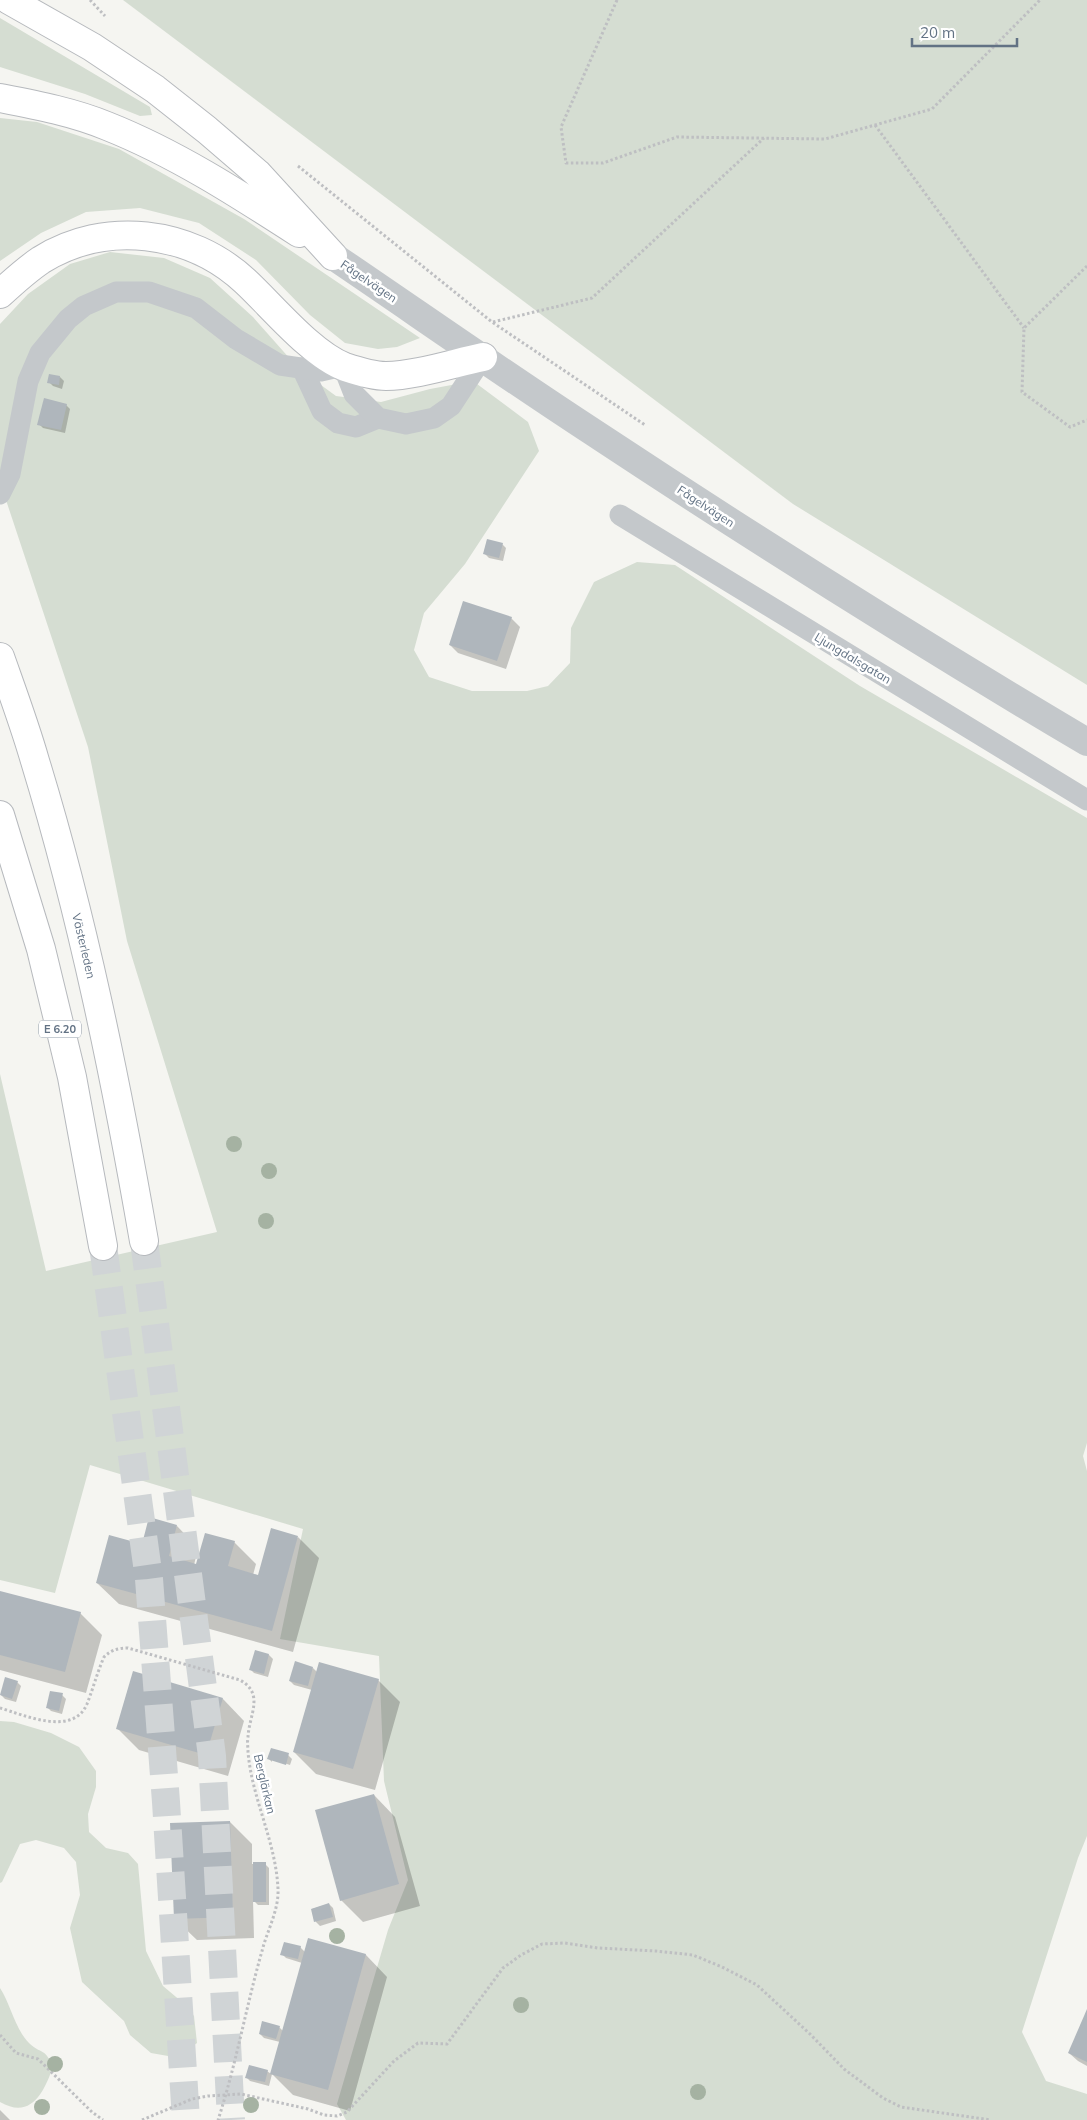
<svg xmlns="http://www.w3.org/2000/svg" width="1087" height="2120" viewBox="0 0 1087 2120" font-family="Mulish,sans-serif">
<style>
.green{fill:#d5ddd2}
.shadow{fill:#0003}
.building{fill:#afb6bc}
.lines{fill:none;stroke-linecap:round;stroke-linejoin:round}
.trunk-tunnel{stroke:#d0d4d6;stroke-width:28;stroke-dasharray:28 14;stroke-linecap:butt}
.trunk-casing{stroke:#b6b9bd;stroke-width:30}
.path{stroke:#bebfc2;stroke-width:3;stroke-dasharray:2.5 2.5;stroke-linecap:butt}
.service{stroke:#c4c8cb;stroke-width:21}
.tertiary{stroke:#c4c8cb;stroke-width:28}
.trunk{stroke:#fff;stroke-width:28}
.tree{fill:#a5b2a2}
.labels{text-anchor:middle;dominant-baseline:central;stroke-width:5;stroke-linejoin:round;paint-order:stroke}
.shield{fill:#fff;stroke:#919ca9;stroke-width:1}
.shield-label{font-size:11px;font-weight:bold;fill:#627284}
.street-label{font-size:12px;fill:#627284;stroke:#fff}
</style>
<rect width="100%" height="100%" fill="#f5f5f1"/>
<g class="green">
<polygon points="123,0 1087,0 1087,685 793,504"/>
<polygon points="0,18 150,107 152,115 140,116 85,94 0,67"/>
<polygon points="0,118 37,122 119,149 244,219 420,338 397,347 378,349 345,343 310,315 256,260 199,223 140,208 86,212 41,233 0,261"/>
<polygon points="110,252 164,258 210,278 253,317 299,369 336,396 381,402 430,389 473,381 528,422 539,451 465,564 424,613 414,650 429,677 472,691 527,691 548,686 570,663 571,628 594,582 637,562 675,565 860,686 1087,818 1087,1443 1083,1456 1087,1471 1087,1836 1078,1858 1022,2032 1046,2081 1087,2094 1087,2120 346,2120 337,2104 388,1930 408,1880 384,1781 379,1656 280,1639 303,1529 90,1465 55,1593 0,1580 0,1074 46,1271 217,1232 127,941 88,747 0,482 0,324 28,294 70,264"/>
<polygon points="0,1721 14,1722 51,1733 79,1747 96,1771 96,1787 88,1814 89,1832 106,1848 128,1853 138,1864 146,1951 163,1986 182,2002 194,2016 197,2043 186,2051 168,2056 151,2053 130,2035 124,2021 82,1982 70,1928 80,1895 76,1862 64,1848 36,1840 20,1844 2,1882 0,1883"/>
<path d="M0 1988C11 2005 15 2029 29 2043 41 2055 44 2046 53 2067 44 2092 31 2120 0 2102Z"/>
</g>
<g class="shadow">
<polygon points="60,377 64,381 62,389 53,386 49,382"/>
<polygon points="66,405 70,409 65,433 43,428 39,424"/>
<polygon points="502,544 506,548 503,561 489,558 485,554"/>
<polygon points="511,618 520,627 506,669 458,653 450,645"/>
<polygon points="177,1526 198,1548 194,1565 197,1566 234,1542 256,1564 253,1575 259,1576 298,1537 319,1558 293,1652 119,1604 97,1583 143,1545"/>
<polygon points="0,1592 80,1613 102,1635 86,1693 0,1670"/>
<polygon points="256,1652 269,1655 273,1659 268,1677 254,1673 250,1669"/>
<polygon points="313,1668 317,1672 378,1680 400,1702 375,1790 316,1774 294,1752 312,1690 294,1685 290,1681"/>
<polygon points="17,1682 21,1686 16,1702 5,1699 1,1695"/>
<polygon points="62,1695 66,1699 62,1714 51,1711 47,1707"/>
<polygon points="223,1699 244,1721 228,1776 139,1750 117,1728"/>
<polygon points="288,1755 292,1759 290,1765 272,1759 272,1762 269,1759"/>
<polygon points="374,1795 395,1817 420,1906 363,1922 341,1900"/>
<polygon points="230,1822 252,1844 252,1864 265,1864 269,1868 269,1905 258,1905 253,1900 254,1938 197,1940 175,1919"/>
<polygon points="329,1904 333,1908 336,1921 320,1926 316,1922 312,1909"/>
<polygon points="300,1947 305,1952 366,1955 387,1977 350,2111 293,2095 272,2074 269,2086 250,2081 246,2077 267,2071 271,2074 280,2042 264,2038 260,2034 279,2027 283,2031 302,1963 286,1958 282,1954"/>
<polygon points="1087,2013 1087,2066 1078,2061 1069,2053"/>
<polygon points="0,2110 10,2120 0,2120"/>
</g>
<g class="building">
<polygon points="49,374 60,376 59,385 47,383"/>
<polygon points="44,398 67,404 61,430 37,425"/>
<polygon points="487,539 503,543 499,558 483,554"/>
<polygon points="463,601 512,617 497,661 449,645"/>
<polygon points="149,1517 177,1525 169,1556 196,1564 205,1533 235,1541 228,1566 258,1575 271,1528 298,1536 272,1631 96,1583 109,1535 142,1544"/>
<polygon points="0,1591 81,1612 65,1672 0,1655"/>
<polygon points="255,1650 269,1654 264,1674 249,1670"/>
<polygon points="295,1661 313,1667 308,1686 289,1681"/>
<polygon points="319,1662 379,1679 353,1769 293,1752"/>
<polygon points="133,1671 223,1698 206,1755 116,1729"/>
<polygon points="5,1677 18,1681 12,1699 0,1695"/>
<polygon points="50,1691 63,1693 59,1711 46,1708"/>
<polygon points="271,1748 289,1753 286,1765 267,1759"/>
<polygon points="374,1794 399,1884 340,1901 315,1810"/>
<polygon points="230,1821 233,1917 174,1919 170,1823"/>
<rect x="253" y="1862" width="13" height="40"/>
<polygon points="329,1903 333,1917 314,1922 311,1909"/>
<polygon points="308,1938 366,1954 328,2090 270,2074"/>
<polygon points="284,1942 301,1946 298,1959 280,1955"/>
<polygon points="1087,2009 1087,2062 1068,2053"/>
<polygon points="262,2021 280,2026 276,2039 259,2034"/>
<polygon points="249,2065 268,2070 265,2082 245,2078"/>
</g>
<g class="lines">
<g class="trunk-tunnel">
<polyline points="144,1241 212,1756 231,2120"/>
<polyline points="103,1246 149,1579 166,1802 186,2120"/>
</g>
<g class="trunk-casing">
<g id="trunk">
<polyline points="9,0 92,47 155,89 207,130 257,173 333,256"/>
<path d="M0 98C36 105 73 112 107 126 175 153 237 193 299 233"/>
<path d="M0 294C13 282 26 270 41 260 105 220 190 230 245 281 272 306 311 354 345 367 357 371 373 376 386 376 415 376 454 363 483 357"/>
<path id="s1" d="M0 657C12 691 25 726 35 761 83 918 116 1080 144 1241"/>
<polyline points="0,815 41,949 72,1077 103,1246"/>
</g>
</g>
<g class="path">
<polyline points="90,0 105,16"/>
<polyline points="617,0 561,127 566,163 603,163 677,137 825,139 932,109 1040,0"/>
<polyline points="875,125 1024,328"/>
<polyline points="298,166 492,322 645,425"/>
<polyline points="1087,266 1024,328 1022,392 1070,427 1087,420"/>
<polyline points="493,322 592,298 764,138"/>
<path d="M0 1708C24 1715 73 1737 87 1704 93 1689 97 1673 104 1657 111 1650 118 1648 128 1648L240 1680C265 1694 249 1715 248 1737 247 1742 248 1747 248 1752 252 1799 276 1842 278 1889 279 1910 267 1931 262 1951 246 2007 236 2065 218 2120"/>
<polyline points="0,2035 16,2053 38,2059 92,2112 103,2120"/>
<polyline points="142,2120 192,2099 208,2096 241,2094 308,2109 324,2115 337,2116 347,2112 394,2061 418,2043 447,2044 503,1968 521,1955 542,1944 565,1943 598,1948 656,1951 693,1955 722,1967 757,1985 810,2034 844,2069 883,2098 901,2107 991,2120"/>
</g>
<g class="service">
<polyline points="302,368 322,411 338,423 356,427 378,418"/>
<polyline points="0,494 10,474 28,381 40,353 68,319 84,306 116,292 149,292 196,308 236,339 280,365 321,371 343,366 354,394 378,418 406,424 434,418 451,406 483,357"/>
<polyline points="620,515 1087,800"/>
</g>
<path class="tertiary" d="M333 256C423 317 511 379 602 438 761 543 923 645 1087 742"/>
<use href="#trunk" class="trunk"/>
</g>
<g class="tree">
<circle cx="234" cy="1144" r="8"/>
<circle cx="269" cy="1171" r="8"/>
<circle cx="266" cy="1221" r="8"/>
<circle cx="337" cy="1936" r="8"/>
<circle cx="521" cy="2005" r="8"/>
<circle cx="55" cy="2064" r="8"/>
<circle cx="698" cy="2092" r="8"/>
<circle cx="251" cy="2105" r="8"/>
<circle cx="42" cy="2107" r="8"/>
</g>
<g class="labels">
<rect class="shield" x="39" y="1020.5" width="42" height="17" rx="4"/>
<g class="shield-label">
<text x="60" y="1029">E 6.20</text>
</g>
<g class="street-label">
<text transform="translate(369 281) rotate(34)">Fågelvägen</text>
<text transform="translate(706 506) rotate(33)">Fågelvägen</text>
<text transform="translate(853 658) rotate(31)">Ljungdalsgatan</text>
<text stroke="none"><textPath href="#s1" startOffset="301">Västerleden</textPath></text>
<text transform="translate(265 1784) rotate(77)">Berglärkan</text>
</g>
</g>
<path d="M912 38v8h105v-8" fill="none" stroke="#627284" stroke-width="2.5"/>
<text x="920" y="38" font-size="15" fill="#627284" stroke="#ffffff" stroke-width="4" paint-order="stroke">20 m</text>
</svg>
